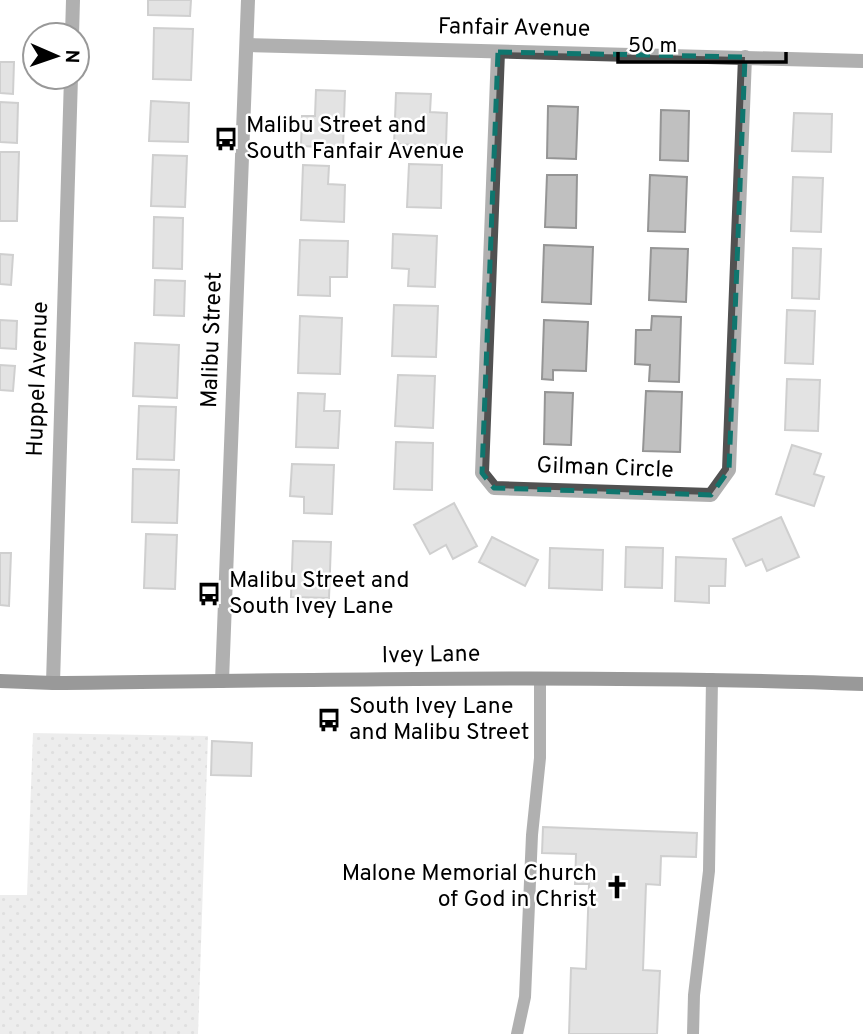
<svg xmlns="http://www.w3.org/2000/svg" width="863" height="1034" viewBox="0 0 863 1034" font-family="Overpass,sans-serif">
<style>
.grass{fill:url(#grass-dots)}
.building{fill:#c0c0c0;stroke:#959595;stroke-width:2}
.lines{fill:none;stroke-linecap:round;stroke-linejoin:round}
.lane{stroke:#515151;stroke-width:12}
.street{stroke:#515151;stroke-width:14}
.secondary{stroke:#1e1e1e;stroke-width:14}
.marked{fill:none;stroke:#0f766e;stroke-width:5;stroke-dasharray:14 9;stroke-linejoin:round}
.labels{text-anchor:middle;dominant-baseline:central;stroke-width:5;stroke-linejoin:round;paint-order:stroke}
.street-label{font-size:23px;fill:#000;stroke:#fff}
.poi-label{font-size:23px;fill:#000;stroke:#fff;text-anchor:start}
</style>
<defs>
<pattern id="grass-dots" width="8" height="8" patternUnits="userSpaceOnUse" patternTransform="scale(1.75)"><rect width="8" height="8" fill="#d8d8d8"/><path d="M2 2h.1M6 6h.1" fill="none" stroke="#b8b8b8" stroke-width="1.8" stroke-linecap="round"/></pattern>
</defs>
<rect width="100%" height="100%" fill="#fff"/>
<polygon class="grass" points="33,733 208,736 198,1034 0,1034 0,895 27,895"/>
<g class="building">
<polygon points="148,0 191,0 190,16 148,15"/>
<polygon points="154,28 193,29 191,80 153,79"/>
<polygon points="0,62 14,62 13,94 0,93"/>
<polygon points="316,90 345,91 343,148 301,146 302,116 315,116"/>
<polygon points="396,93 431,94 430,112 447,113 446,146 394,144"/>
<polygon points="151,101 189,103 188,142 149,141"/>
<polygon points="0,102 18,103 17,143 0,142"/>
<polygon points="548,106 578,107 576,159 547,158"/>
<polygon points="661,110 689,111 688,161 660,160"/>
<polygon points="794,113 832,114 831,152 792,151"/>
<polygon points="0,152 19,152 17,221 0,221"/>
<polygon points="153,155 187,156 185,207 151,206"/>
<polygon points="409,164 442,165 441,208 407,207"/>
<polygon points="303,165 329,166 328,184 345,185 344,222 301,220"/>
<polygon points="547,175 577,175 576,228 545,227"/>
<polygon points="650,175 687,177 685,232 648,231"/>
<polygon points="793,177 823,178 821,232 791,231"/>
<polygon points="154,217 183,218 182,269 153,268"/>
<polygon points="393,234 437,236 435,287 408,286 409,269 392,268"/>
<polygon points="300,240 348,241 347,277 330,277 330,296 298,295"/>
<polygon points="544,245 593,247 591,304 542,302"/>
<polygon points="651,248 688,249 686,302 649,300"/>
<polygon points="793,248 821,249 819,299 792,298"/>
<polygon points="0,254 13,255 11,285 0,284"/>
<polygon points="155,280 185,281 184,316 154,315"/>
<polygon points="394,305 438,306 436,357 392,356"/>
<polygon points="787,310 815,311 813,364 785,363"/>
<polygon points="300,316 342,318 340,374 298,373"/>
<polygon points="652,316 681,317 679,382 649,381 650,365 635,364 636,330 651,330"/>
<polygon points="0,320 17,321 16,349 0,348"/>
<polygon points="544,320 588,322 586,371 553,370 553,380 542,379"/>
<polygon points="135,343 179,345 177,398 133,396"/>
<polygon points="0,365 15,366 13,391 0,390"/>
<polygon points="398,375 435,376 433,428 395,426"/>
<polygon points="787,379 820,380 818,431 785,430"/>
<polygon points="646,391 682,392 680,452 643,451"/>
<polygon points="545,392 573,393 571,445 544,444"/>
<polygon points="298,393 325,394 324,411 340,411 338,448 296,447"/>
<polygon points="139,406 176,407 174,460 137,459"/>
<polygon points="396,442 433,443 432,490 394,489"/>
<polygon points="792,445 821,454 814,474 824,477 814,506 776,494"/>
<polygon points="292,464 334,465 332,514 304,513 304,497 290,496"/>
<polygon points="133,469 179,470 177,523 132,522"/>
<polygon points="454,503 477,546 453,559 446,545 430,554 414,525"/>
<polygon points="781,517 799,557 767,571 762,559 746,566 733,539"/>
<polygon points="146,534 177,535 175,589 144,588"/>
<polygon points="492,537 538,560 525,586 479,562"/>
<polygon points="293,541 331,542 329,598 291,597"/>
<polygon points="626,547 663,548 662,588 625,587"/>
<polygon points="550,548 603,550 602,590 549,588"/>
<polygon points="0,553 11,553 9,606 0,605"/>
<polygon points="676,557 726,559 725,586 709,586 709,603 675,601"/>
<polygon points="212,741 252,743 251,776 211,775"/>
<polygon points="543,827 697,833 696,857 661,856 660,885 646,884 643,970 660,971 657,1034 569,1034 571,968 586,969 589,884 575,884 576,854 542,853"/>
</g>
<g class="lines">
<g class="lane">
<polyline points="517,1034 525,997 532,835 540,758 540,678"/>
<polyline points="693,1034 694,995 709,871 712,679"/>
</g>
<g class="street">
<polyline points="72,35 73,0"/>
<polyline points="247,45 863,61"/>
<polyline points="498,52 482,473 494,488 711,495 729,470 745,57"/>
<polyline points="222,681 248,0"/>
<polyline points="53,683 71,77"/>
</g>
<path class="secondary" d="M0 681 53 683C323 680 593 674 863 684"/>
</g>
<path d="M0 0H863V1034H0ZM498 52 745 57 729 470 711 495 494 488 482 473Z" fill="#fff" fill-opacity=".55" fill-rule="evenodd"/>
<path class="marked" d="M498 52 745 57 729 470 711 495 494 488 482 473Z"/>
<defs>
<g id="bus-bare" transform="scale(1.89)"><path d="M-5-6H5V4H4V6H2V4H-2V6H-4V4H-5ZM-3.5-4V0h7V-4ZM-3.5 1.2v1.5H-2V1.2ZM2 1.2v1.5H3.5V1.2Z" fill="#000" stroke="#fff" stroke-width="2.5" paint-order="stroke"/></g>
<g id="church-bare" transform="scale(1.89)"><path d="M-1.2-6h2.4v3.5h3.3v2.4h-3.3V6h-2.4V-.1h-3.3v-2.4h3.3Z" fill="#000" stroke="#fff" stroke-width="2.5" paint-order="stroke"/></g>
</defs>
<g fill-rule="evenodd">
<use href="#bus-bare" x="226" y="139"/>
<use href="#bus-bare" x="209" y="594"/>
<use href="#bus-bare" x="329" y="720"/>
<use href="#church-bare" x="617" y="887"/>
</g>
<g class="labels">
<g class="street-label">
<text transform="translate(514 29) rotate(1)">Fanfair Avenue</text>
<text transform="translate(213 340) rotate(-88)">Malibu Street</text>
<text transform="translate(39 379) rotate(-88)">Huppel Avenue</text>
<text transform="translate(605 469) rotate(2)">Gilman Circle</text>
<text transform="translate(431 656) rotate(-1)">Ivey Lane</text>
</g>
<g class="poi-label">
<text x="246" y="126">Malibu Street and<tspan x="246" dy="26">South Fanfair Avenue</tspan></text>
<text x="229" y="581">Malibu Street and<tspan x="229" dy="26">South Ivey Lane</tspan></text>
<text x="349" y="707">South Ivey Lane<tspan x="349" dy="26">and Malibu Street</tspan></text>
<text x="597" y="874" text-anchor="end">Malone Memorial Church<tspan x="597" dy="26">of God in Christ</tspan></text>
</g>
</g>
<g transform="translate(56 56) rotate(92)"><circle r="33" fill="#ffffff" stroke="#999999" stroke-width="2"/>
<path d="M0-5L12 26L0 18L-12 26Z" fill="#000000"/>
<text y="-10" font-size="19" font-weight="bold" text-anchor="middle" fill="#000000">N</text>
</g>
<path d="M618 52v10h168v-10" fill="none" stroke="#000000" stroke-width="3.5"/>
<text x="628" y="52" font-size="21" fill="#000000" stroke="#ffffff" stroke-width="5" paint-order="stroke">50 m</text>
</svg>
